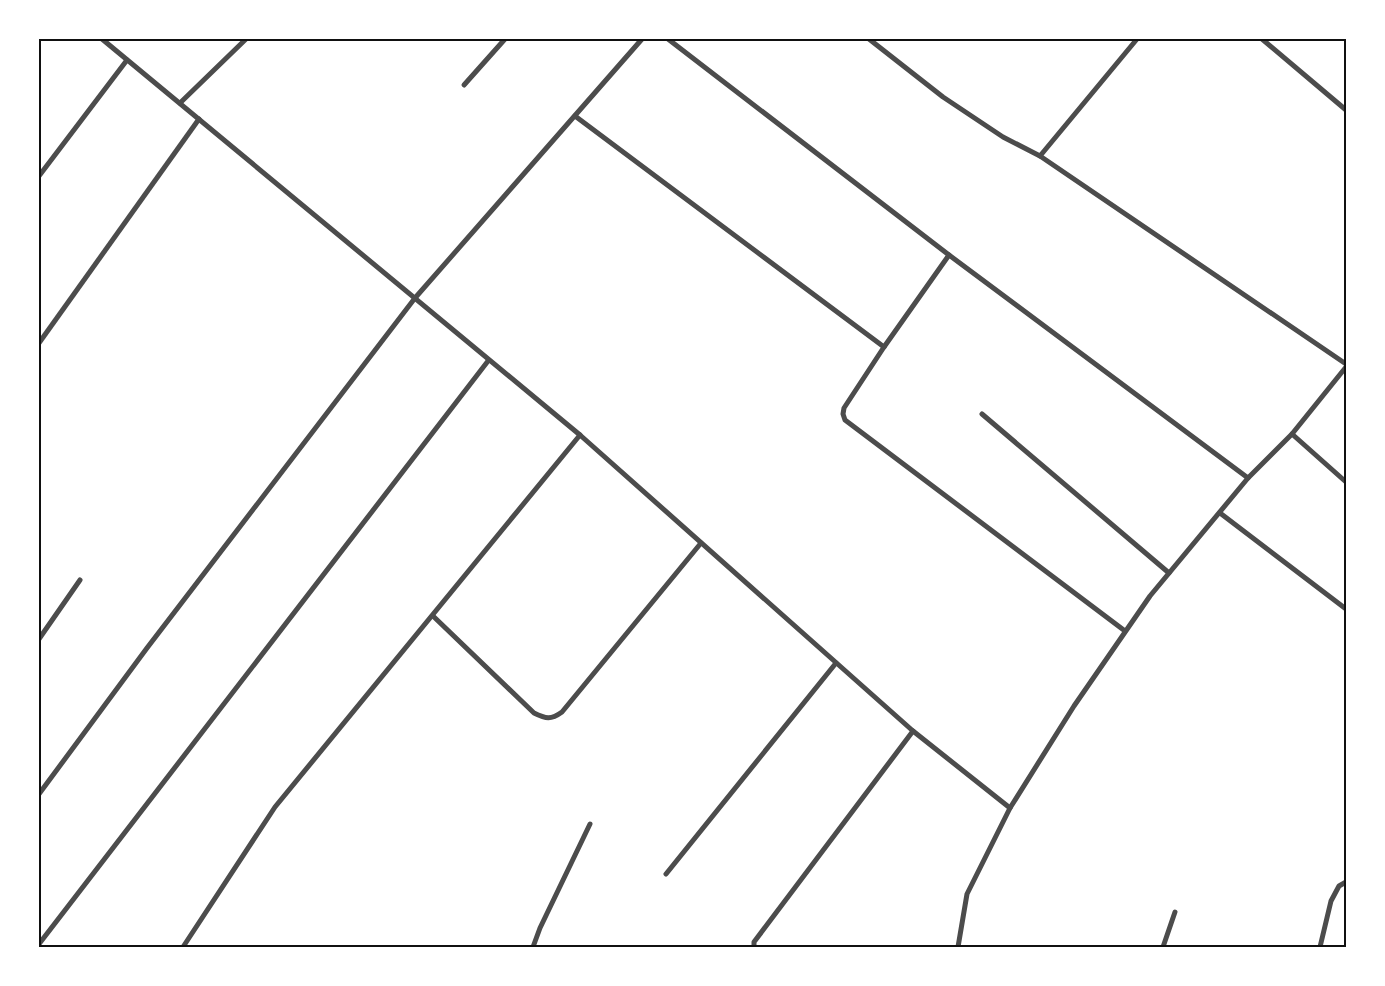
<svg xmlns="http://www.w3.org/2000/svg" width="1385" height="986" viewBox="0 0 1385 986" font-family="Barlow,sans-serif">
<style>
.lines{fill:none;stroke-linecap:round;stroke-linejoin:round}
.minor{stroke:#4c4c4c;stroke-width:5}
.neatline{fill:none;stroke:#111;stroke-width:2}
</style>
<rect width="100%" height="100%" fill="#fff"/>
<g class="lines">
<g class="minor">
<polyline points="102,39 580,435 913,731 1010,808"/>
<polyline points="668,39 949,255 1248,478"/>
<polyline points="869,39 943,97 1003,137 1040,156 1137,39"/>
<polyline points="1262,39 1346,110"/>
<polyline points="464,85 505,39"/>
<polyline points="180,103 246,39"/>
<polyline points="575,116 884,347"/>
<polyline points="1040,156 1346,364"/>
<polyline points="39,176 127,60"/>
<polyline points="949,255 884,347 844,408 843,414 845,420 1125,631"/>
<polyline points="39,343 199,119"/>
<polyline points="982,414 1169,573"/>
<polyline points="1292,434 1346,482"/>
<polyline points="1220,513 1346,609"/>
<path d="M433 616 534 713C546 719 551 720 562 712L701 543"/>
<polyline points="39,639 80,580"/>
<polyline points="39,794 147,648 415,298 642,39"/>
<polyline points="666,874 836,663"/>
<polyline points="39,944 488,361"/>
<polyline points="183,947 275,807 580,435"/>
<polyline points="533,947 540,928 590,824"/>
<polyline points="754,947 754,942 913,731"/>
<polyline points="958,947 967,894 1010,808 1074,706 1150,596 1248,478 1292,434 1346,367"/>
<polyline points="1163,947 1175,912"/>
<polyline points="1320,947 1331,901 1339,886 1346,882"/>
</g>
</g>
<rect width="1385" height="986" fill="none" stroke="#ffffff" stroke-width="80"/>
<rect x="40" y="40" width="1305" height="906" class="neatline"/>
</svg>
